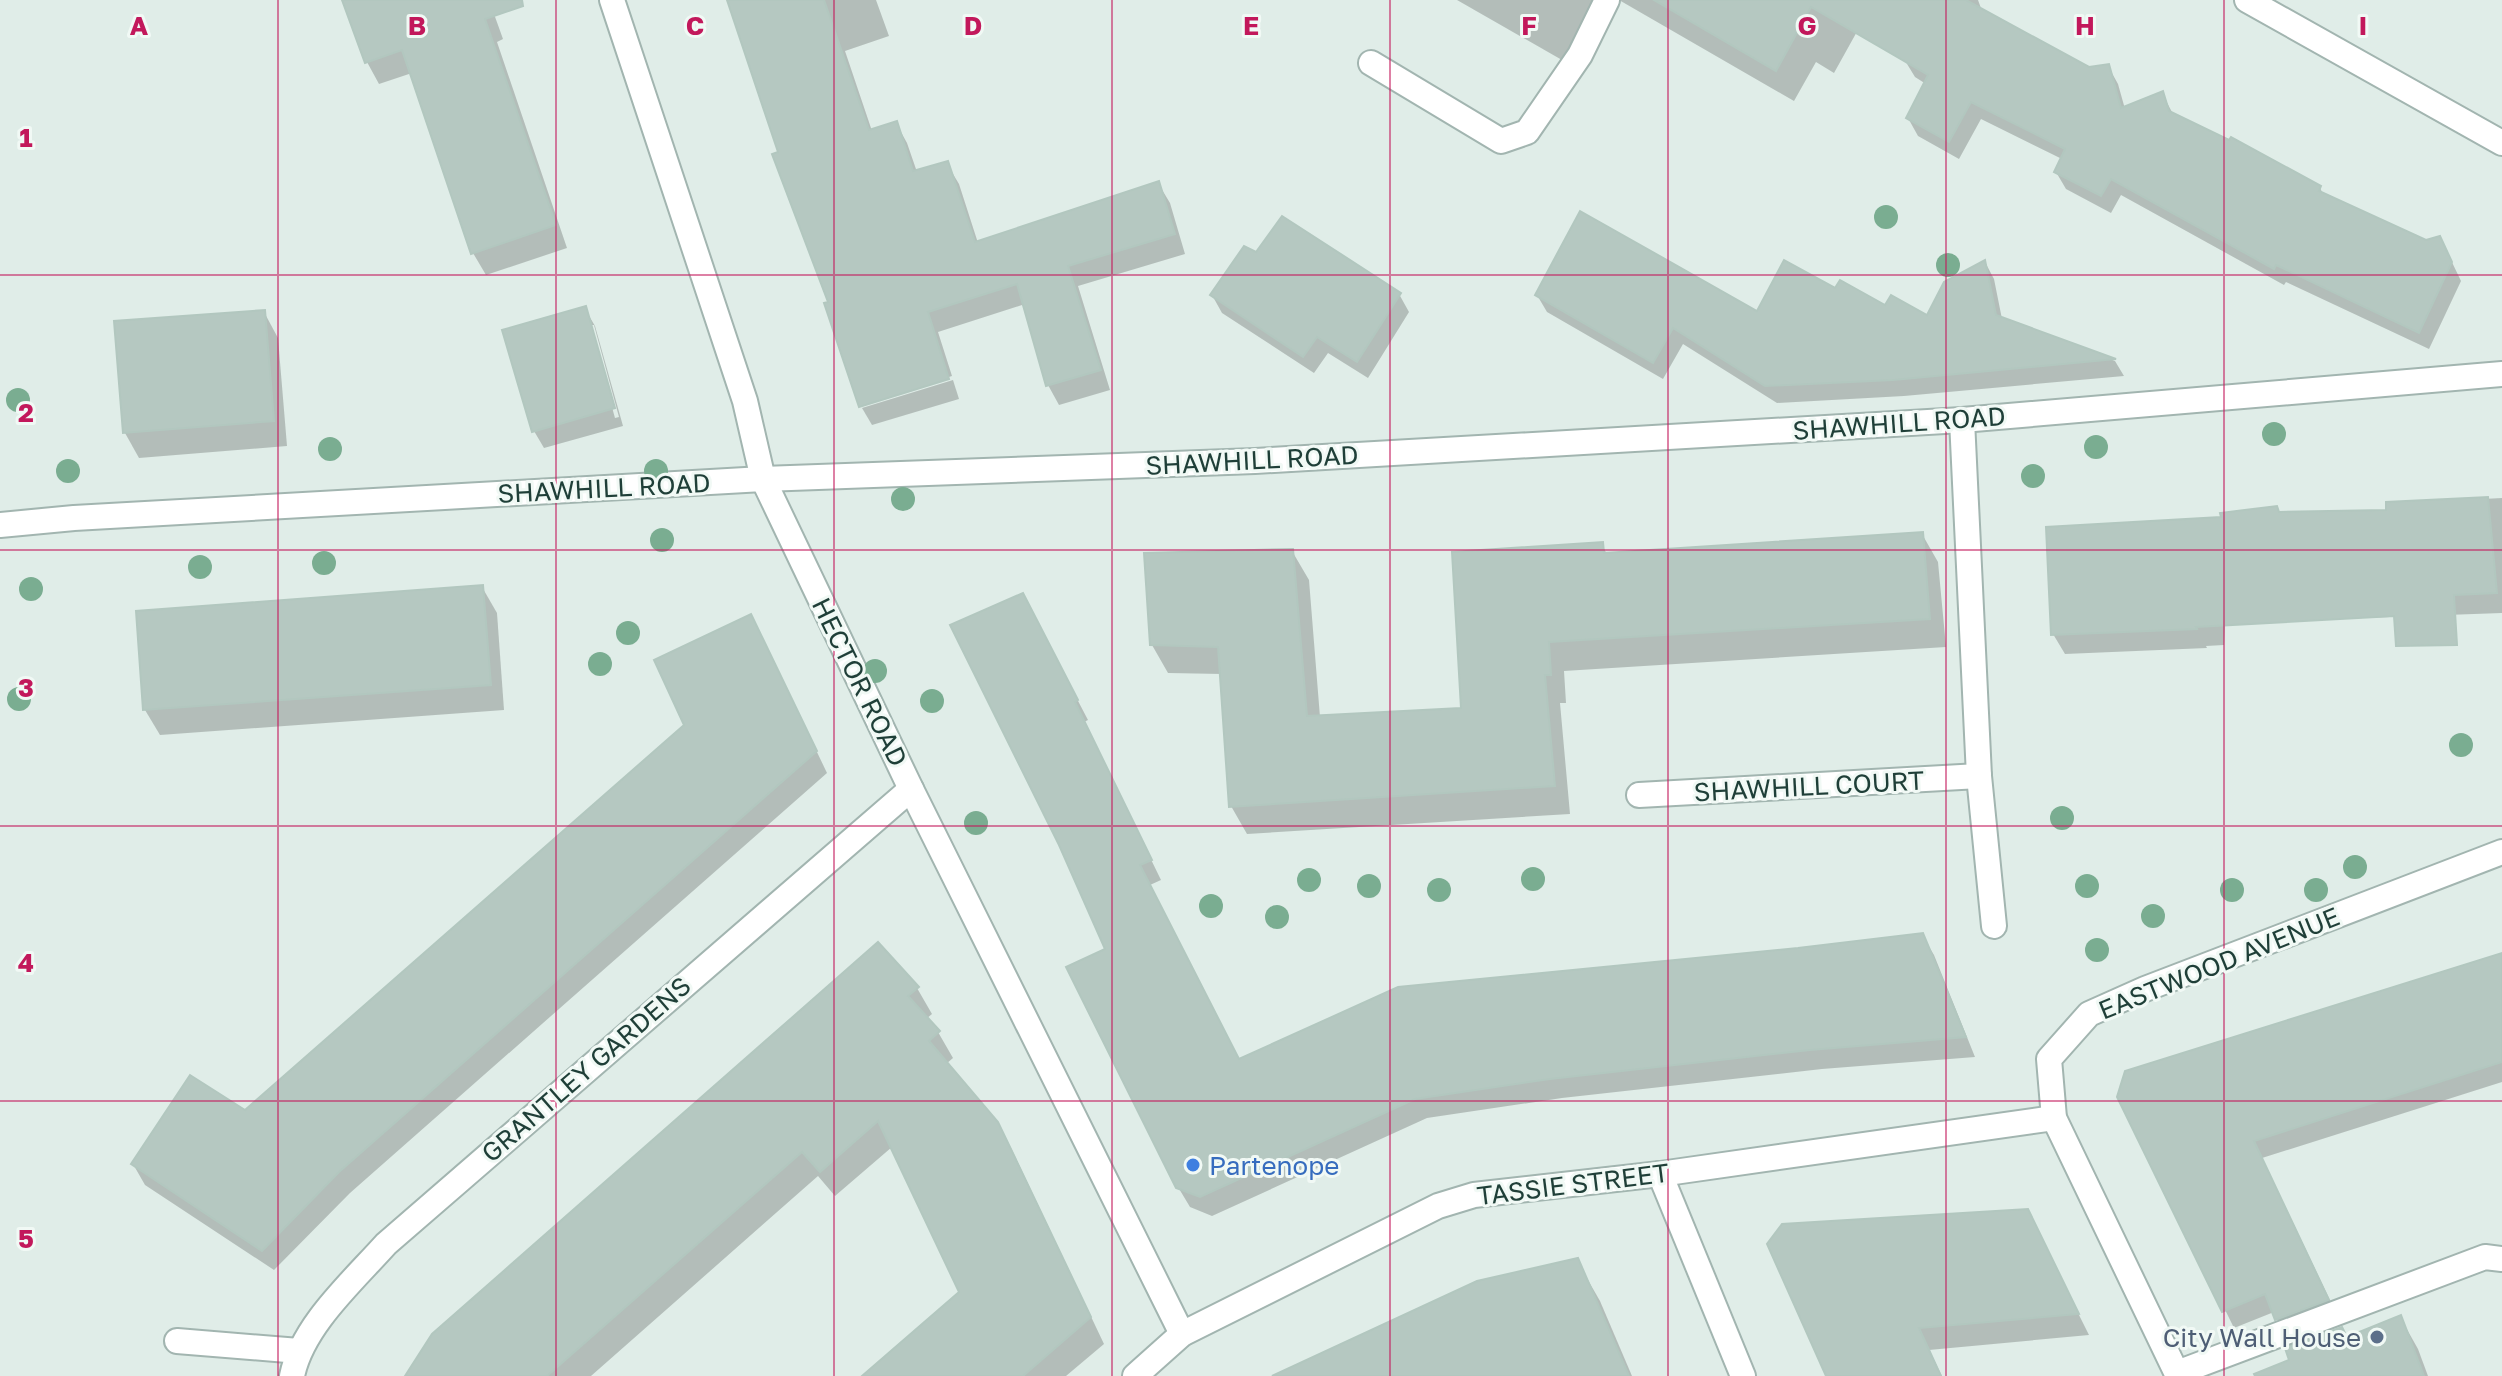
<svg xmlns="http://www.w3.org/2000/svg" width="2502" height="1376" viewBox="0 0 2502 1376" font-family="'Golos Text',sans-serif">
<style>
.shadow{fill:#0003;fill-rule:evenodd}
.building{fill:#b5c8c1;stroke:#b2c7bf;stroke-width:2}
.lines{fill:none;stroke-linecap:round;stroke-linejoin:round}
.minor-casing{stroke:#a2b5b0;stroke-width:28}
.minor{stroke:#fff;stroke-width:24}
.tree{fill:#7aad91}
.grid{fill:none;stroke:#c2185b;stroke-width:2;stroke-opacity:0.55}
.shop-dot{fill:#3f7fe0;stroke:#f1f9f5;stroke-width:3}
.service-dot{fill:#5c6f8a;stroke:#f1f9f5;stroke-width:3}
.labels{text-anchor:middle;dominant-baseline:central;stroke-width:6;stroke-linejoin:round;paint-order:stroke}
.street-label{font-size:26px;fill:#1f3f38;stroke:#f1f9f5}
.shop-label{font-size:26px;fill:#366cbe;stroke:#f1f9f5;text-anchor:start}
.service-label{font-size:26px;fill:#4e5e75;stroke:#f1f9f5;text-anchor:end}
.grid-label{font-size:26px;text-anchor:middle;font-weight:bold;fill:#c2185b;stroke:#f1f9f5;stroke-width:6;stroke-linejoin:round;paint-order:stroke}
</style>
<rect width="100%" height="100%" fill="#e0ede8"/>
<g class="shadow">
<polygon points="344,0 489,0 503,39 497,42 567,248 486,275 473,253 412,73 379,84 367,62"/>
<polygon points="729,0 876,0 889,36 845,51 872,131 896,123 907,143 917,172 947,164 959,184 978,243 1158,183 1170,203 1185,254 1078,286 1110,390 1059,405 1048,385 1025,304 938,332 952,376 862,404 862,407 827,304 830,303"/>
<polygon points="1457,0 1597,0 1562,60"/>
<polygon points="1619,0 1858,0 1859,28 1834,73 1816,62 1794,101"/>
<polygon points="1937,0 1978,0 1982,11 2088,69 2108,66 2118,84 2125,109 2162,93 2174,116 2320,188 2324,196 2449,256 2461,281 2429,349 2286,282 2284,285 2121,195 2111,213 2066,189 2056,172 2062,159 1981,119 1959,159 1918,136 1908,118 1926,84 1915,77 1904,59"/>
<polygon points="1257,255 1399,294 1409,312 1368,378 1328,353 1314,373 1222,313 1212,295"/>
<polygon points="1985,262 1994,279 2002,319 2115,361 2124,376 1904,396 1777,403 1683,344 1663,379 1547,312 1537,295 1758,313 1836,290 1886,308 1928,318"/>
<path d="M585 309 595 326 623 426 544 448 534 431ZM589 325H594L619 417 615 418Z"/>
<polygon points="264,312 278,338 287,446 139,458 125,433"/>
<polygon points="953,380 959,399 872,425 862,408"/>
<polygon points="2502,498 2502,613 2225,623 2224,645 2206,646 2207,648 2065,654 2053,634 2279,514 2388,512 2388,504"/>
<polygon points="1922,534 1938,562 1946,647 1564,671 1566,703 1560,703 1570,814 1247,834 1231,806 1222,674 1168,673 1152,645 1292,551 1309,580 1320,717 1463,709 1601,544 1607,554"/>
<polygon points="482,587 497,613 504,710 160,735 145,710"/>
<polygon points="1033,615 1088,720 1084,722 1161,880 1150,885 1239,1061 1922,935 1934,955 1975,1057 1822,1069 1562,1098 1427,1118 1212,1216 1190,1207 1178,1187 1108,950"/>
<polygon points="762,637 827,773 350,1193 274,1270 145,1185 133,1164 245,1113 687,726"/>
<polygon points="2502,954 2502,1082 2262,1158 2338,1317 2287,1337 2274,1312 2234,1328 2120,1096"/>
<polygon points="917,988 932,1014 926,1019 938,1032 953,1058 946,1064 997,1123 1012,1150 1104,1344 1066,1376 865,1376 962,1292 892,1147 835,1196 818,1176 591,1376 409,1376"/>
<polygon points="2027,1211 2089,1335 1929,1350 1942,1376 1830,1376"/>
<polygon points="1577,1261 1600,1301 1632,1376 1283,1376"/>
<polygon points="2400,1317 2418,1349 2428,1376 2298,1376 2347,1339"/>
</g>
<g class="building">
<polygon points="342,0 522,0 523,6 485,19 556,225 471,254 402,50 365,63"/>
<polygon points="727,0 824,0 869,130 897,121 913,171 948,161 975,242 1159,181 1175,234 1068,266 1101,370 1046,386 1017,284 928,312 949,379 859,407 824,303 828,302 772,154 778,152"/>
<polygon points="1654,0 1966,0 2089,67 2109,64 2121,108 2163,91 2169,111 2229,140 2231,137 2321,186 2319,191 2426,240 2440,236 2452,262 2419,333 2276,265 2274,269 2111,179 2101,196 2054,172 2065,149 1971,102 1949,142 1906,118 1928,75 1811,7 1776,71"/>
<polygon points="1580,211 1757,311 1784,260 1835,288 1840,280 1885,305 1891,295 1927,315 1944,282 1985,260 1996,315 2116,359 1893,380 1765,386 1673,328 1653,363 1535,295"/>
<polygon points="1282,216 1401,293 1357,362 1317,337 1303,357 1210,295 1244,246 1256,252"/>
<polygon points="586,306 615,408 532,432 502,330"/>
<polygon points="265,310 274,421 123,433 114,321"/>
<polygon points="2488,497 2497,593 2454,595 2457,645 2396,646 2394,616 2196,627 2197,629 2051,635 2046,527 2221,517 2220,513 2277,506 2279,512 2386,510 2386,502"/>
<polygon points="1923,532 1930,619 1549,642 1551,675 1545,675 1555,786 1229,807 1218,647 1150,645 1144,553 1293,549 1307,716 1461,708 1452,552 1603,542 1604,553"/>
<polygon points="483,585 491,685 143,710 136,611"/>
<polygon points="1023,593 1078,700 1075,702 1152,860 1140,865 1239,1059 1398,987 1798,948 1923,933 1966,1037 1810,1050 1550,1079 1415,1099 1200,1197 1176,1188 1066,967 1105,949 1059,845 950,625"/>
<polygon points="751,614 817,751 339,1172 262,1251 131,1164 190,1075 245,1110 684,725 654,660"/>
<polygon points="878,942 919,987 908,996 940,1031 929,1041 998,1122 1091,1317 1023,1376 862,1376 959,1292 878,1121 820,1172 802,1152 547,1376 405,1376 432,1334"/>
<polygon points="2502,953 2502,1062 2254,1141 2329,1300 2275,1320 2265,1294 2222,1312 2117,1097 2125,1071"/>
<polygon points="2028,1209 2079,1314 1919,1328 1941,1376 1826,1376 1767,1244 1782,1224"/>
<polygon points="1578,1258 1629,1376 1272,1376 1477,1281"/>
<polygon points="2401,1315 2424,1376 2255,1376 2254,1374 2289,1360 2285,1348 2342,1327 2347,1337"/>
</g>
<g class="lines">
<g class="minor-casing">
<g id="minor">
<polyline points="612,0 745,401 763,479 911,789 1182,1334"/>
<polyline points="2247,0 2502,143"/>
<polyline points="1371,63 1501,141 1527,132 1580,55 1607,0"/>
<polyline points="1962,420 1979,776 1994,926"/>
<polyline points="0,525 74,518 763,479 1255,461 1962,420 2502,374"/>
<polyline points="1639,795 1979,776"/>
<polyline points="1660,1174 1743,1376"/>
<polyline points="177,1341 299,1351"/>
<polyline points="2177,1373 2485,1257 2502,1259"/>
<path d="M292 1376C302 1326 353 1281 386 1244L911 789"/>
<polyline points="1135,1376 1182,1334 1438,1206 1474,1195 1660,1174 2054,1118"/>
<polyline points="2178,1376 2054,1118 2049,1059 2089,1014 2145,989 2502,852"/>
</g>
</g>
<use href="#minor" class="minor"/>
</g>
<g class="tree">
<circle cx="1886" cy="217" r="12"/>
<circle cx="1948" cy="265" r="12"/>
<circle cx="18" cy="400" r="12"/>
<circle cx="2274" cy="434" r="12"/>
<circle cx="2096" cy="447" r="12"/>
<circle cx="330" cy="449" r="12"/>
<circle cx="68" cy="471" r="12"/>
<circle cx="656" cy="471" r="12"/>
<circle cx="2033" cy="476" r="12"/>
<circle cx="903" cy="499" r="12"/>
<circle cx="662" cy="540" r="12"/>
<circle cx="324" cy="563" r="12"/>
<circle cx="200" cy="567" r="12"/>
<circle cx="31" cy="589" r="12"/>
<circle cx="628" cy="633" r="12"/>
<circle cx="600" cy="664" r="12"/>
<circle cx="875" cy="671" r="12"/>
<circle cx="19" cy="699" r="12"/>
<circle cx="932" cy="701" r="12"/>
<circle cx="2461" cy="745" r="12"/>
<circle cx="2062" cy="818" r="12"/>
<circle cx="976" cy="823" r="12"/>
<circle cx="2355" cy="867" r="12"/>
<circle cx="1533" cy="879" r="12"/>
<circle cx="1309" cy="880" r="12"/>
<circle cx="1369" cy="886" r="12"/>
<circle cx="2087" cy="886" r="12"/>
<circle cx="1439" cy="890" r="12"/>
<circle cx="2232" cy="890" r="12"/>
<circle cx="2316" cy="890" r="12"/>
<circle cx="1211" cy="906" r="12"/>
<circle cx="2153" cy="916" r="12"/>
<circle cx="1277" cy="917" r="12"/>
<circle cx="2097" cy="950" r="12"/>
</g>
<path class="grid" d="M278 0V1376M556 0V1376M834 0V1376M1112 0V1376M1390 0V1376M1668 0V1376M1946 0V1376M2224 0V1376M0 275H2502M0 550H2502M0 826H2502M0 1101H2502"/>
<circle class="shop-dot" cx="1193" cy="1165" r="8"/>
<circle class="service-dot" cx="2377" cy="1337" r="8"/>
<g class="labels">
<g class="street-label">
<text transform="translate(1899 423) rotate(-4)">SHAWHILL ROAD</text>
<text transform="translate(1252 460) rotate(-3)">SHAWHILL ROAD</text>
<text transform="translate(604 488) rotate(-3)">SHAWHILL ROAD</text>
<text transform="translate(860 682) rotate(64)">HECTOR ROAD</text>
<text transform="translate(1809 786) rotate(-3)">SHAWHILL COURT</text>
<text transform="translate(2219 963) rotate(-22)">EASTWOOD AVENUE</text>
<text transform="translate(586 1069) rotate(-41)">GRANTLEY GARDENS</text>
<text transform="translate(1573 1184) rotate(-7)">TASSIE STREET</text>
</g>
<g class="shop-label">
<text x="1209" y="1165">Partenope</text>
</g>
<g class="service-label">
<text x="2361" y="1337">City Wall House</text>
</g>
</g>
<g class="grid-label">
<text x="139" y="35">A</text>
<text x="417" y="35">B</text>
<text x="695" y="35">C</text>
<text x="973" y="35">D</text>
<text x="1251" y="35">E</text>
<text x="1529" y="35">F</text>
<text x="1807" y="35">G</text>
<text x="2085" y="35">H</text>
<text x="2363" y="35">I</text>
<text x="26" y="147">1</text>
<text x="26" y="422">2</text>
<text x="26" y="697">3</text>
<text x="26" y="972">4</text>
<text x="26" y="1248">5</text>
</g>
</svg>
